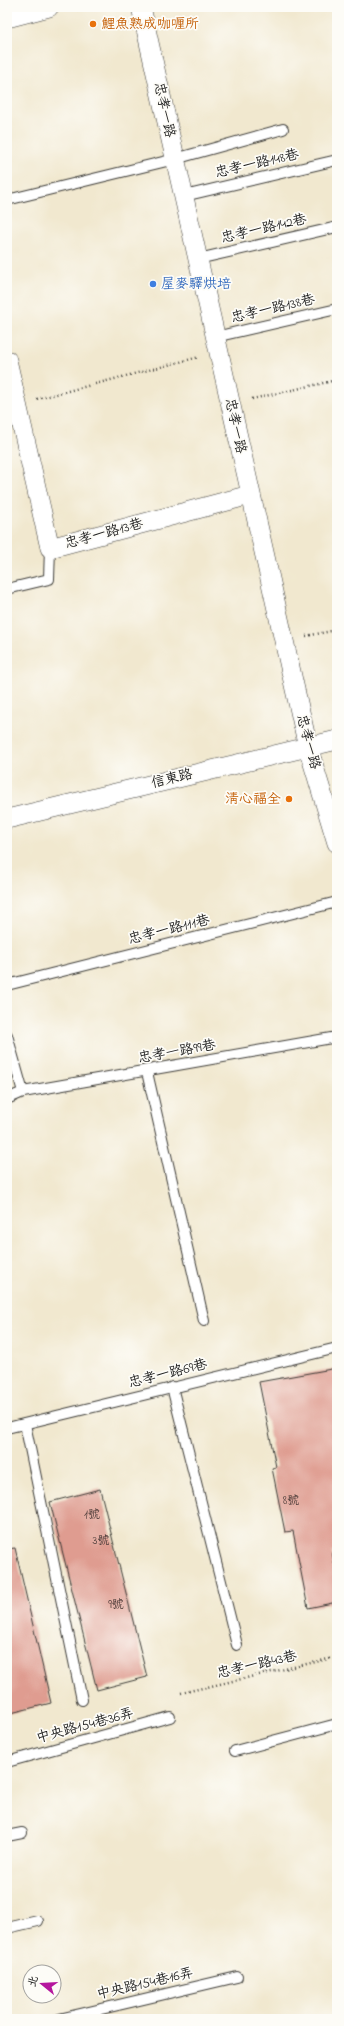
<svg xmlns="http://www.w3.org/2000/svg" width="344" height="2026" viewBox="0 0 344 2026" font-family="'Indie Flower','LXGW WenKai TC',sans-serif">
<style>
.building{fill:#df9c90}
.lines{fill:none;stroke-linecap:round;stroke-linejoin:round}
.lane-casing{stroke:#3c3b37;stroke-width:12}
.street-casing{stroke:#3c3b37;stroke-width:20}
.path{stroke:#3c3b37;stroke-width:2.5;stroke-dasharray:1 3;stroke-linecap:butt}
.lane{stroke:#fff;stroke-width:10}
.street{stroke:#fff;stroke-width:19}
.food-dot{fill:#e8710a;stroke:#fdfcf7;stroke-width:1.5}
.shop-dot{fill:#3f7fe0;stroke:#fdfcf7;stroke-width:1.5}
.labels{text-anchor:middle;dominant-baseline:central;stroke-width:3.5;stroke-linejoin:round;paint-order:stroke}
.number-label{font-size:12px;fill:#4d3c39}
.food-label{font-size:14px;fill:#c56008;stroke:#fdfcf7;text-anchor:start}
.street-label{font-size:14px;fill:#1c1c1c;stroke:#fdfcf7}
.shop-label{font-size:14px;fill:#366cbe;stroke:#fdfcf7;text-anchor:start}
</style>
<rect width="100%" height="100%" fill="#fdfcf7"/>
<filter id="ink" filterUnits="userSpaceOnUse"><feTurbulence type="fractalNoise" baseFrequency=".025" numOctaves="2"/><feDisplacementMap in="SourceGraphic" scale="8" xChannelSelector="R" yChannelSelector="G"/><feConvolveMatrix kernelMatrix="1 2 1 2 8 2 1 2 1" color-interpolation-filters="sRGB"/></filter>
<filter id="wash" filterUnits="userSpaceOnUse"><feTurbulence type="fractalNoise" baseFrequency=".012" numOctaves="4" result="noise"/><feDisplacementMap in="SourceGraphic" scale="16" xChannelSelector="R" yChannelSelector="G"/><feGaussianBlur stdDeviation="0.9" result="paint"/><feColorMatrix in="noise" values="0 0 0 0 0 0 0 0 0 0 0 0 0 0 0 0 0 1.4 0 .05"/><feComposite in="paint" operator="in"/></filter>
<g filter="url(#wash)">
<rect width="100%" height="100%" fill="#f1e8cf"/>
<g id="blocks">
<g class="building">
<polygon points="337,1368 337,1551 332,1552 337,1577 337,1602 308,1608 293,1531 285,1532 272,1468 276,1467 259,1382"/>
<polygon points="100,1489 147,1677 97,1690 50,1502"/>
<polygon points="15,1548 51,1703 7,1714 7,1549"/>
</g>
</g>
</g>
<g filter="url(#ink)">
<use href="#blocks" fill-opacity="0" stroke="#3c3b37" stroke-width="1"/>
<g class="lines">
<g class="lane-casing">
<g id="lane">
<polyline points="184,196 337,160"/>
<polyline points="7,200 175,159 283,129"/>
<polyline points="198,259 337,227"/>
<polyline points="215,337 337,309"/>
<polyline points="7,589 49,579 50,548"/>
<polyline points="7,985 337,902"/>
<polyline points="7,1035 23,1092"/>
<polyline points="147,1072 204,1321"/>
<polyline points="7,1099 23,1092 337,1037"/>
<polyline points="172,1387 237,1645"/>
<polyline points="25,1424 82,1700"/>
<polyline points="7,1428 337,1348"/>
<polyline points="235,1751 337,1724"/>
<polyline points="7,1762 170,1717"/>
<polyline points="7,1836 22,1833"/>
<polyline points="7,1928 38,1921"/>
<polyline points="59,2019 237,1977"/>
</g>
</g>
<g class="street-casing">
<g id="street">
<polyline points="141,7 308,747 337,843"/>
<polyline points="7,18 49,7"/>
<polyline points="7,360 50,548 250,495"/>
<polyline points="7,819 337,740"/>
</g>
</g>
<g class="path">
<polyline points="37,399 199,357"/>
<polyline points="252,399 337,380"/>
<polyline points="306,636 337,630"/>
<polyline points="181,1693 337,1657"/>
</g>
<use href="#lane" class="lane"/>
<use href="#street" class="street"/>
</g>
</g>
<g class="food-dot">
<circle cx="93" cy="24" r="4"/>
<circle cx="289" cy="799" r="4"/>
</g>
<circle class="shop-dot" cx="153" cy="284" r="4"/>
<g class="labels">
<g class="number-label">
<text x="291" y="1501">8號</text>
<text x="92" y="1515">1號</text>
<text x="101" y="1541">3號</text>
<text x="116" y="1605">9號</text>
</g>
<g class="food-label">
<text x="101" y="24">鯉魚熟成咖喱所</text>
<text x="281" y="799" text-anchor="end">清心福全</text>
</g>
<g class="street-label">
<text transform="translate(164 110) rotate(78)">忠孝一路</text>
<text transform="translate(257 164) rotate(-13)">忠孝一路148巷</text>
<text transform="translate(264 229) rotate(-13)">忠孝一路142巷</text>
<text transform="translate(273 309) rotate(-13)">忠孝一路138巷</text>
<text transform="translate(235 426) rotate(78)">忠孝一路</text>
<text transform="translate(104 534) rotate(-15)">忠孝一路13巷</text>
<text transform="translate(308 742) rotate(75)">忠孝一路</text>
<text transform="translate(172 779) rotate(-13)">信東路</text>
<text transform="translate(169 930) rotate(-14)">忠孝一路111巷</text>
<text transform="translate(177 1052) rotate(-10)">忠孝一路99巷</text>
<text transform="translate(168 1374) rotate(-14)">忠孝一路69巷</text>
<text transform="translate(257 1665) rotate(-13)">忠孝一路43巷</text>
<text transform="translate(85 1726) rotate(-15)">中央路154巷36弄</text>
<text transform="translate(145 1984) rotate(-13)">中央路154巷16弄</text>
</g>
<g class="shop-label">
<text x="161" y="284">屋麥驛烘培</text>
</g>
</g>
<rect width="344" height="2026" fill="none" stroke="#fdfcf7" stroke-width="24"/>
<g transform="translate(42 1984) rotate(288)"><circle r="19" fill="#fdfcf7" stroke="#a3a29f"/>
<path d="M0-3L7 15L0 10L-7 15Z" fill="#b5179e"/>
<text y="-6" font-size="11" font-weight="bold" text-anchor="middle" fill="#1c1c1c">北</text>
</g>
</svg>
